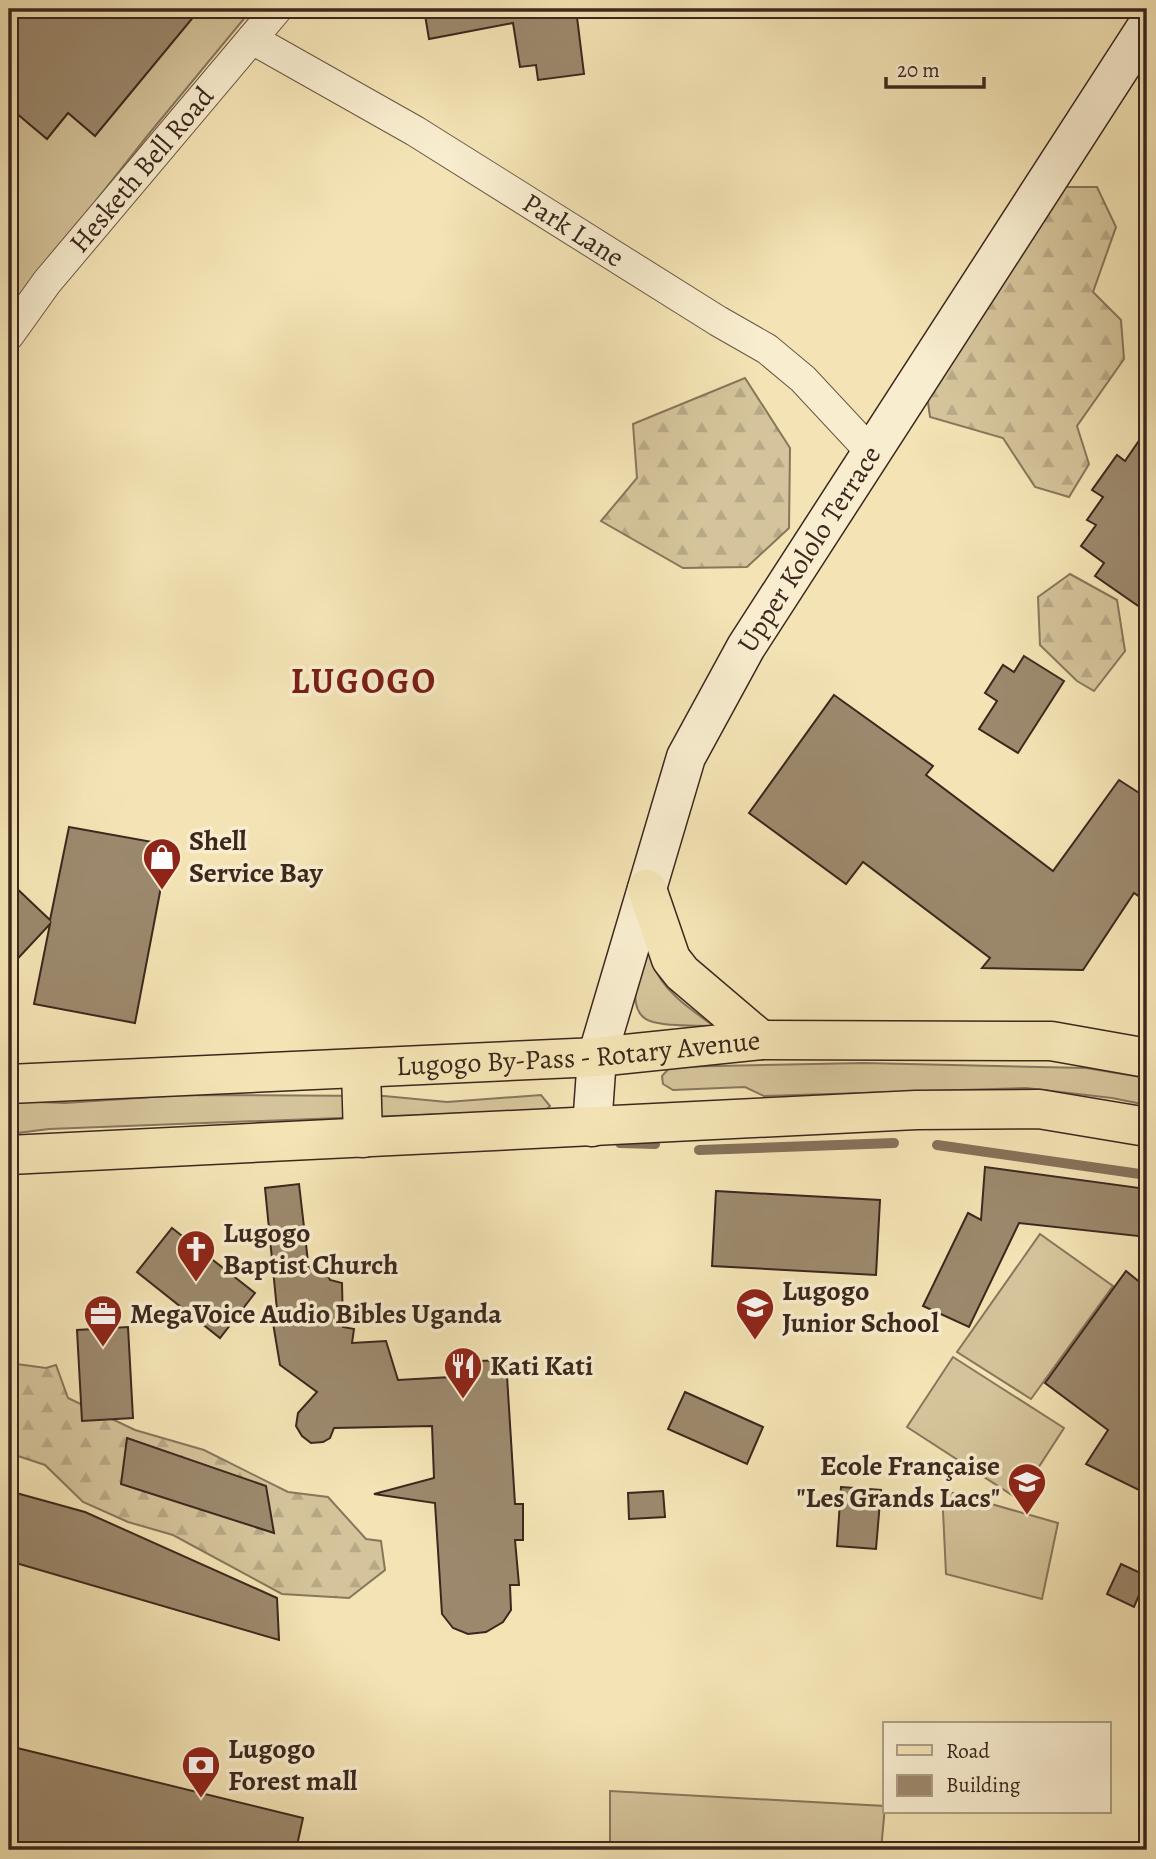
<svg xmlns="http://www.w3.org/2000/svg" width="1156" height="1859" viewBox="0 0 1156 1859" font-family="Alegreya,serif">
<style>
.grass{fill:#d5c49b;stroke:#88765c;stroke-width:2}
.forest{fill:url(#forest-firs);stroke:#88765c;stroke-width:2}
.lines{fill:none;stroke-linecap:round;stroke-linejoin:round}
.stream{stroke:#85725a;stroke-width:10}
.building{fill:#9c896d;stroke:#3c271e;stroke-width:2}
.street-casing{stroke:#6a5644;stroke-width:32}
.secondary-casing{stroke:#3c271e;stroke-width:41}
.primary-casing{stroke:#3c271e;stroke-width:41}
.street{stroke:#f8edcf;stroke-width:30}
.secondary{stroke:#f8edcf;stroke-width:38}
.primary{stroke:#f4e4b5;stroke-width:38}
.labels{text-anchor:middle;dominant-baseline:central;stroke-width:7;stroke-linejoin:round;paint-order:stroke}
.street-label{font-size:28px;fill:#3c271e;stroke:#f8edcf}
.poi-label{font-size:28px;font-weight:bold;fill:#3c271e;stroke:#f8edcf;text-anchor:start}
.district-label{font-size:35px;font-weight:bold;letter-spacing:2px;fill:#7a1f14;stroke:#f8edcf}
</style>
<defs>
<pattern id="forest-firs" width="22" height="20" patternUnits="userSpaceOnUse" patternTransform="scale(1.75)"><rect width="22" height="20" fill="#d5c49b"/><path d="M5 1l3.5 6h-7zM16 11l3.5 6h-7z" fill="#b8a885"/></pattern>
</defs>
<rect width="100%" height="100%" fill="#f4e4b5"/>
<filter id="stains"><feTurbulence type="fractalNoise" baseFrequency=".00286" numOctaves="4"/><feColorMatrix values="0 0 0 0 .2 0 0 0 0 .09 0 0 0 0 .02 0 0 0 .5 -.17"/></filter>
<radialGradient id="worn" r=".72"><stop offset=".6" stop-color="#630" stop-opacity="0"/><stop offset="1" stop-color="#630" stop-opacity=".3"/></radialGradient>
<g class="grass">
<polygon points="9,9 252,9 148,135 9,311"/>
<path d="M648 934C649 943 650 953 652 962 661 990 691 1010 714 1026 694 1025 672 1027 653 1022 619 1014 643 958 648 934Z"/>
<polygon points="864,1063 1086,1068 1147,1078 1147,1105 1112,1098 1026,1088 764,1096 745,1087 673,1090 663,1084 662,1076 670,1067"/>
<polygon points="181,1095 384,1096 447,1102 541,1095 550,1106 546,1110 49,1129 9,1134 9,1101 65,1103"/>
<polygon points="1040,1234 1113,1286 1031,1399 957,1352"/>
<polygon points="953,1357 1064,1428 1018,1499 907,1427"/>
<polygon points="942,1490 1058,1523 1042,1599 946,1574"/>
<polygon points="610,1791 885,1806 881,1850 610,1850"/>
</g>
<g class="forest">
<polygon points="1063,187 1097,187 1116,227 1093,292 1121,320 1124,359 1077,426 1089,464 1069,497 1035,487 1003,438 930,417 920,344"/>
<polygon points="745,378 790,448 789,528 747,567 683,568 601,521 637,478 633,424"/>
<polygon points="1070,574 1117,600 1125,651 1094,691 1077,681 1040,645 1038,597"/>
<polygon points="9,1363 46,1368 56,1365 68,1398 135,1430 204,1450 288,1492 328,1497 366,1539 381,1541 385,1570 349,1598 282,1594 173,1535 128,1522 83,1502 45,1465 9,1453"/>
</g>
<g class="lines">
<g class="stream">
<polyline points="620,1143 655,1144"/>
<polyline points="937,1145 1147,1175"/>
<polyline points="699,1150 894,1143"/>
</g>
</g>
<g class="building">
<polygon points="9,9 200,9 95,136 68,113 47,139 9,107"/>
<polygon points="424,9 576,9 584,74 538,80 536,65 520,67 513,23 429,39"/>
<polygon points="1147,429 1147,612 1095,576 1104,563 1081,546 1096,525 1087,520 1103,497 1092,490 1117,455 1125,461"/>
<polygon points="1024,656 1064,681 1018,753 979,729 997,701 985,693 1003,665 1014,672"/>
<polygon points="834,695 933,766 926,775 1053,871 1119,780 1147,798 1147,902 1134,893 1083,970 982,968 990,958 863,862 846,884 749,813"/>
<polygon points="69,827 169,845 135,1023 34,1004 50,924 9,968 9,881 50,920"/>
<polygon points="985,1167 1147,1189 1147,1237 1019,1223 969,1327 923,1306 968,1213 981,1220"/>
<polygon points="299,1184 309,1270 324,1268 330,1280 342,1283 343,1327 354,1329 352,1343 386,1341 398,1380 451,1377 450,1362 506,1360 515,1504 523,1504 523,1540 515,1540 519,1585 510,1585 511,1610 503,1622 486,1632 468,1634 453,1628 442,1614 435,1503 374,1494 434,1478 432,1426 334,1428 330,1438 323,1442 311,1443 302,1436 296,1426 298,1413 317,1392 280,1365 270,1305 277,1310 265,1188"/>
<polygon points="716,1191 880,1200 876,1275 712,1266"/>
<polygon points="172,1228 255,1293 220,1338 137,1272"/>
<polygon points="1126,1271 1147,1288 1147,1494 1086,1464 1108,1430 1045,1383"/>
<polygon points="128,1327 133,1418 82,1421 77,1330"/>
<polygon points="685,1392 763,1427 747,1464 668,1429"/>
<polygon points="127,1438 266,1486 274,1533 121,1484"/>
<polygon points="841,1487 881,1490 876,1549 837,1546"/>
<polygon points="9,1491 85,1512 277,1598 279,1640 9,1561"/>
<polygon points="663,1491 665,1517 629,1519 628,1493"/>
<polygon points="1121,1564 1147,1576 1134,1607 1107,1594"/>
<polygon points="9,1746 303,1818 296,1850 9,1850"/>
</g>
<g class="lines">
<g class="street-casing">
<g id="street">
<path id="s1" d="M252 39 415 131 718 321 767 349 803 379 872 453"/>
<path id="s2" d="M9 335 47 282 277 9"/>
</g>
</g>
<g class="secondary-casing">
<g id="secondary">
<path id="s3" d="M592 1127 597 1057 686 757 746 647 1147 26"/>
</g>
</g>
<g class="primary-casing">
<g id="primary">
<polyline points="647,889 671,959 682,973 761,1040"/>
<polyline points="361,1069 363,1138"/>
<path id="s4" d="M9 1084 597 1057 761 1040 1051 1041 1147 1058"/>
<polyline points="9,1155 916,1110 1039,1109 1147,1127"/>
</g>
</g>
<use href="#street" class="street"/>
<use href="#secondary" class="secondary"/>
<use href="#primary" class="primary"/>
</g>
<defs>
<g id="shop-pin" transform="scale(2.0125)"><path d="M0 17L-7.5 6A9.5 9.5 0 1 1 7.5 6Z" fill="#8f2418" stroke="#f8edcf"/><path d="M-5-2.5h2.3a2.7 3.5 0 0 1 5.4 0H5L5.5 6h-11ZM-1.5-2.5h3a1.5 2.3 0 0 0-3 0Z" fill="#fff"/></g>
<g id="church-pin" transform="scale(2.0125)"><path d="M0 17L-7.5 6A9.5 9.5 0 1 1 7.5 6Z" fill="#8f2418" stroke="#f8edcf"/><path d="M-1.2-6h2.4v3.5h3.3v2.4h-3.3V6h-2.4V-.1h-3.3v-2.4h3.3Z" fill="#fff"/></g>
<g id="school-pin" transform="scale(2.0125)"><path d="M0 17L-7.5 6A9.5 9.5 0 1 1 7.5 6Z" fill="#8f2418" stroke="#f8edcf"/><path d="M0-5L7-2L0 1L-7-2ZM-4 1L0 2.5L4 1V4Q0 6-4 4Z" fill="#fff"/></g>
<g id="office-pin" transform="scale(2.0125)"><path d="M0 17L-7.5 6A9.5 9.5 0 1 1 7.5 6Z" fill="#8f2418" stroke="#f8edcf"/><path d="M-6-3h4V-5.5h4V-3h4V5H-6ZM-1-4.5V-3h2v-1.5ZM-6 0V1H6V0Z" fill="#fff"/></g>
<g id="restaurant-pin" transform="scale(2.0125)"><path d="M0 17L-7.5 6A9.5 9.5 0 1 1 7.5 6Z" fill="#8f2418" stroke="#f8edcf"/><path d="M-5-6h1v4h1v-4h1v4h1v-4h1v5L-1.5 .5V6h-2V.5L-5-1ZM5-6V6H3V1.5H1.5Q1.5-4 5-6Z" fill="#fff"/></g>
<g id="bank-pin" transform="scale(2.0125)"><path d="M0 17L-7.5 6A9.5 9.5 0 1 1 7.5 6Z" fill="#8f2418" stroke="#f8edcf"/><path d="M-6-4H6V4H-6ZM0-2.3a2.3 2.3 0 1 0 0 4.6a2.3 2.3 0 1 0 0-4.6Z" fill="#fff"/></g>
</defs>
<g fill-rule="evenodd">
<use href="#shop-pin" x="162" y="857"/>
<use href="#church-pin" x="196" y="1249"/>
<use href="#school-pin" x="755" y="1307"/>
<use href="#office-pin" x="103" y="1314"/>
<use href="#restaurant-pin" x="463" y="1366"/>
<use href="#school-pin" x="1027" y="1482"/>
<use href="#bank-pin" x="201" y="1765"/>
</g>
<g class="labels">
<g class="street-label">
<text stroke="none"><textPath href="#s2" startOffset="212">Hesketh Bell Road</textPath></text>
<text stroke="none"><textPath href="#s1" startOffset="374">Park Lane</textPath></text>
<text stroke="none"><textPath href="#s3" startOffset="625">Upper Kololo Terrace</textPath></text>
<text stroke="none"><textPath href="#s4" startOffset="570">Lugogo By-Pass - Rotary Avenue</textPath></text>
</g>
<g class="poi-label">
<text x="189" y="841">Shell<tspan x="189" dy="32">Service Bay</tspan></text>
<text x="223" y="1233">Lugogo<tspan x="223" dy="32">Baptist Church</tspan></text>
<text x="782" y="1291">Lugogo<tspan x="782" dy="32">Junior School</tspan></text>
<text x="130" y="1314">MegaVoice Audio Bibles Uganda</text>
<text x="490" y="1366">Kati Kati</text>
<text x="1000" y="1466" text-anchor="end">Ecole Française<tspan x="1000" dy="32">"Les Grands Lacs"</tspan></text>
<text x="228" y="1749">Lugogo<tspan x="228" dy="32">Forest mall</tspan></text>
</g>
<g class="district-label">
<text x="364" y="681">LUGOGO</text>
</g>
</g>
<rect width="1156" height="1859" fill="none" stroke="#f4e4b5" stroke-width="35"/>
<rect x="10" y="10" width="1135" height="1838" fill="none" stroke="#3c271e" stroke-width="3.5"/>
<rect x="18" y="18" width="1121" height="1824" fill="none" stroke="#3c271e" stroke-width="2"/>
<rect x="883" y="1722" width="228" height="91" fill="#f8edcf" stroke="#ad9e88" stroke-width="2"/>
<rect x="897" y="1745" width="35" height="10" fill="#f4e4b5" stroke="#ad9e88" stroke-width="2"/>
<text x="946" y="1758" font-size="21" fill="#3c271e">Road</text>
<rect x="897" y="1775" width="35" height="21" fill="#9c896d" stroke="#ad9e88" stroke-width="2"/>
<text x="946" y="1792" font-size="21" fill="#3c271e">Building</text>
<path d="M886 77v10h98v-10" fill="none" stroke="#3c271e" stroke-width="3.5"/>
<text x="897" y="77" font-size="21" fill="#3c271e" stroke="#f8edcf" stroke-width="5" paint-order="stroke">20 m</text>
<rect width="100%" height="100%" filter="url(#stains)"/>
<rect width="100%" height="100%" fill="url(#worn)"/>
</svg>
